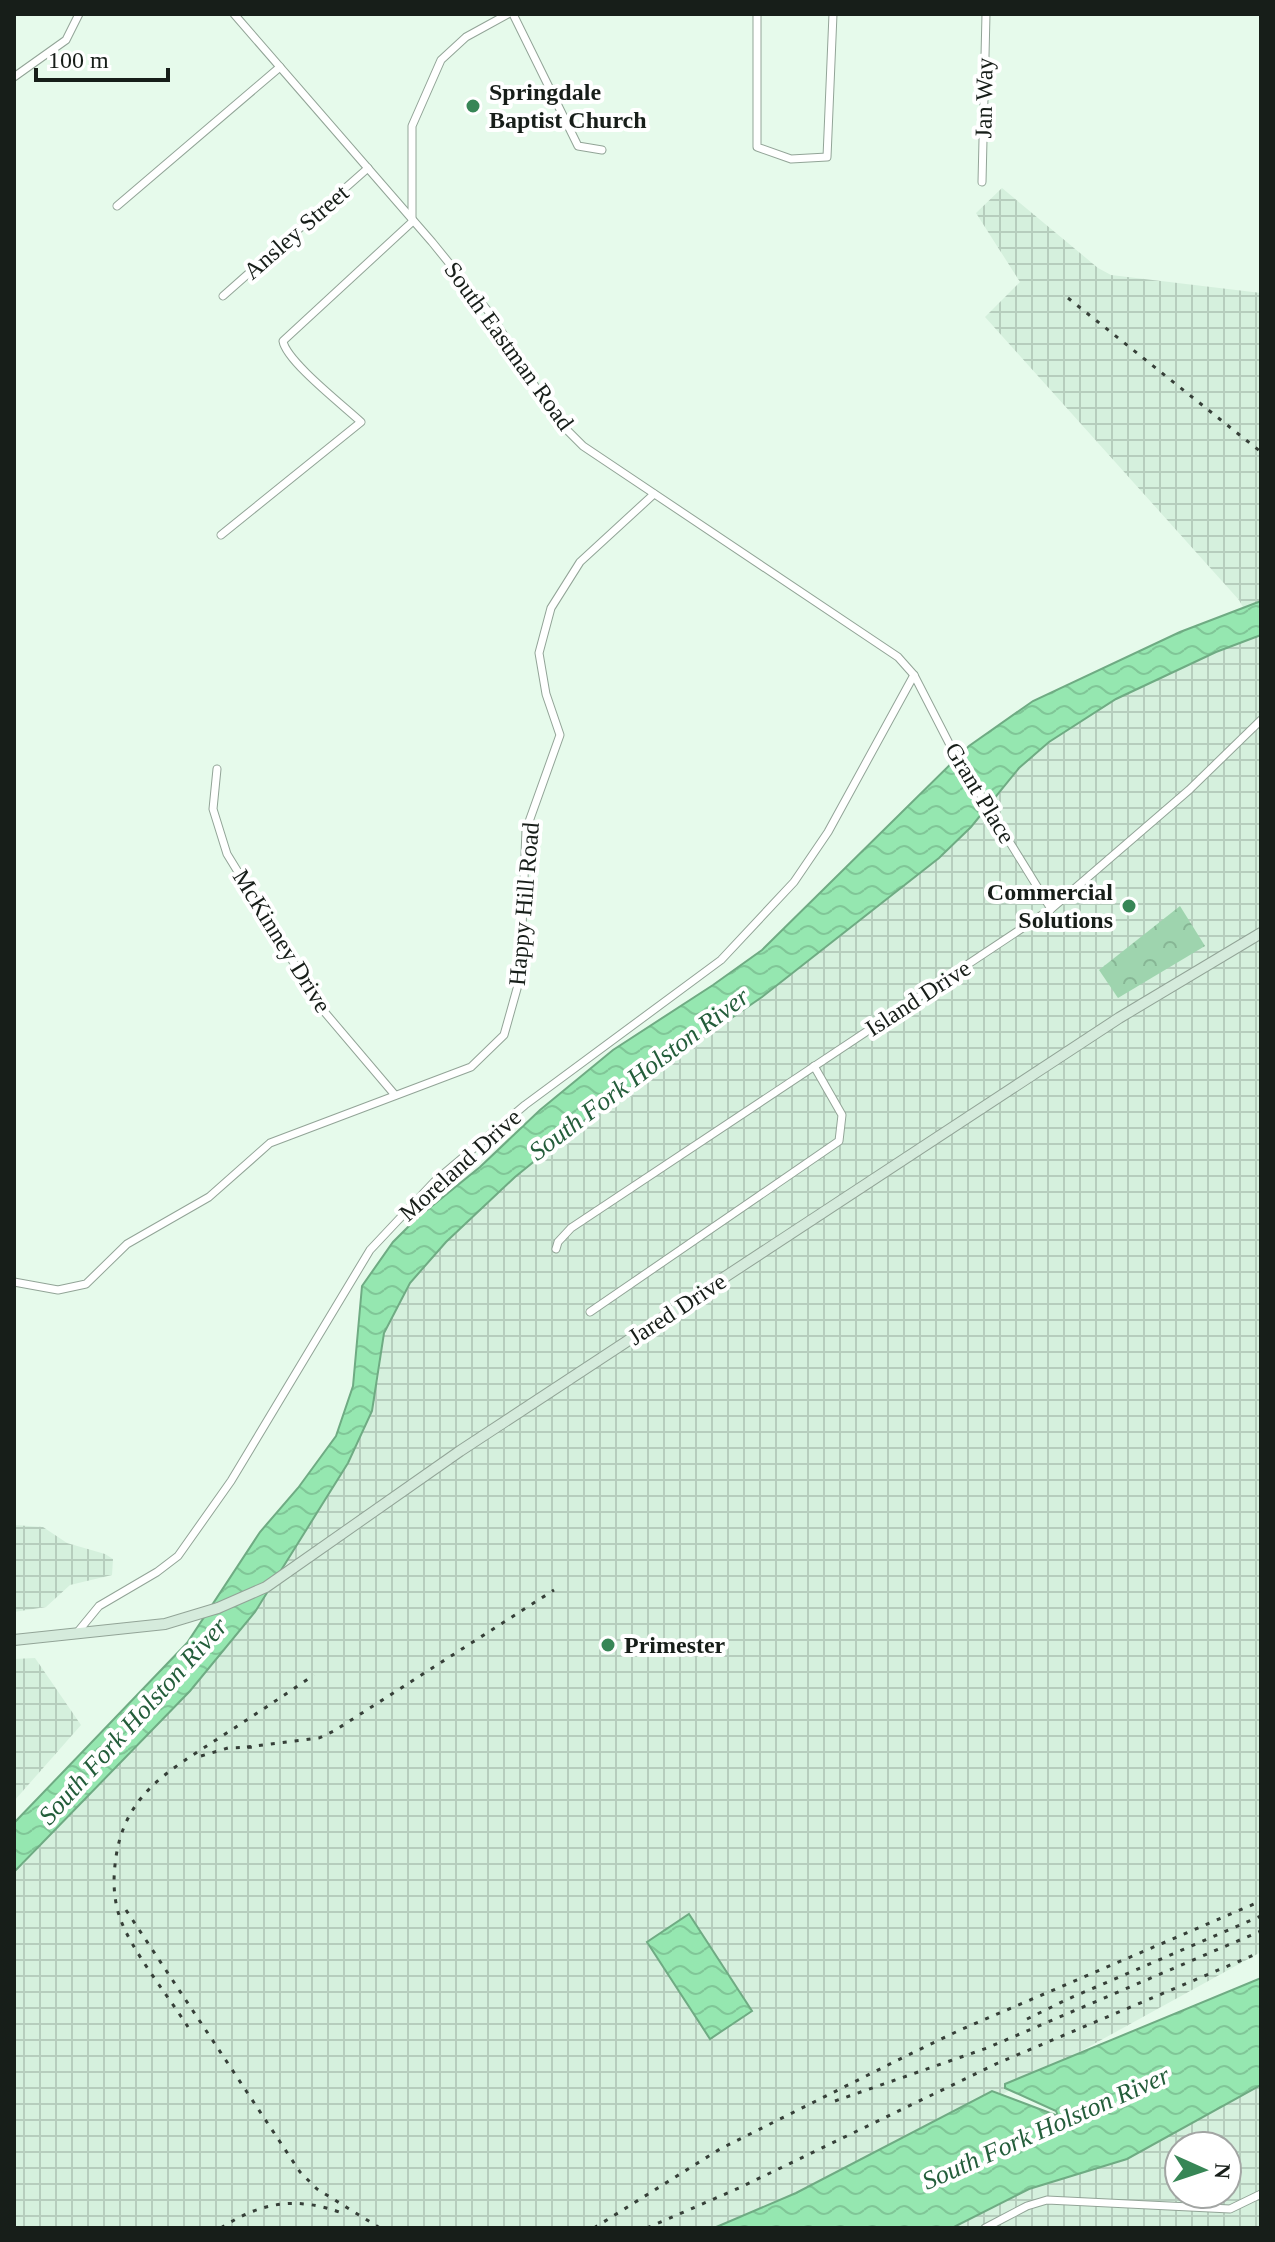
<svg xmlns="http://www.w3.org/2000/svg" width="1275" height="2242" viewBox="0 0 1275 2242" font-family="Georgia,serif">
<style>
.industrial{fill:url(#industrial-grid);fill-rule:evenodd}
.forest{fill:url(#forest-crowns)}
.water{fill:url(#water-waves);stroke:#6fab83;stroke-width:2}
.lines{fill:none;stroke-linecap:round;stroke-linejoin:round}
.street-casing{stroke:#92a497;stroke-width:9}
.secondary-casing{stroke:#92a497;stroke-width:12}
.street{stroke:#fff;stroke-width:7}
.secondary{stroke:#d5ebdc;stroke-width:10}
.rail{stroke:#363f38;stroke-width:3;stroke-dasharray:4 8;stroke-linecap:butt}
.poi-dot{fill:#378656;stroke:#fff;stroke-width:3}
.labels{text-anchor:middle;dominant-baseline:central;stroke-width:8;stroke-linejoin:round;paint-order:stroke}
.poi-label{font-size:24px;font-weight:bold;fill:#171e19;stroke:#fff;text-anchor:start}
.street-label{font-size:24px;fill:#171e19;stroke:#fff}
.water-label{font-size:26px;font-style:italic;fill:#235d3a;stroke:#fff}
</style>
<defs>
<pattern id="industrial-grid" width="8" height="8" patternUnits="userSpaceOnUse" patternTransform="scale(2)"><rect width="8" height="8" fill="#d5f0dd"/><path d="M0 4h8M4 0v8" fill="none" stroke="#b6cdbd"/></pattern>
<pattern id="forest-crowns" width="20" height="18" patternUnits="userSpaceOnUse" patternTransform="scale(2)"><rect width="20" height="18" fill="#9ed4ae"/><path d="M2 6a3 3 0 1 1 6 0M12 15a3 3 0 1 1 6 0" fill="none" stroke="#87b695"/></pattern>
<pattern id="water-waves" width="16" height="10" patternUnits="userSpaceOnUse" patternTransform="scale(2)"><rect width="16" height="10" fill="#95e7b0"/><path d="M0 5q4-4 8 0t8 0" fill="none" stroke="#80c697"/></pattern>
</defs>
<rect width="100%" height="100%" fill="#e6faeb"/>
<g class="industrial">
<polygon points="1002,188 1098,268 1111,275 1261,293 1261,601 1244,609 1239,600 985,317 1020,282 976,213"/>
<polygon points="1261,635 1261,1952 883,2160 731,2228 14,2228 14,1874 214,1662 378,1381 384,1333 410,1283 446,1242 515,1177 596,1111 762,997 939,858 971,827 1019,768 1049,742 1116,699 1216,652"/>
<polygon points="14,1525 43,1527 67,1543 105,1554 113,1559 112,1575 70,1585 46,1607 14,1612"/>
<polygon points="35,1658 81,1725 14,1801 14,1659"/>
<path d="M1261 2085V2228H952L1029 2189 1130 2157ZM1179 2146H1227V2194H1179Z"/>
</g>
<polygon class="forest" points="1180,906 1205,946 1118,998 1099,970"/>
<g class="water">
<polygon points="1261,601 1261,635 1216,652 1116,699 1049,742 1019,768 971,827 939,858 762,997 596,1111 515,1177 446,1242 410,1283 384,1333 372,1411 348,1463 255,1612 190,1691 14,1872 14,1823 187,1643 260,1532 298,1488 336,1436 353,1386 362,1286 393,1242 416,1219 480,1167 540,1110 613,1050 713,985 762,950 969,746 1033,701 1180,632"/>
<polygon points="689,1914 752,2011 710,2039 647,1942"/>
<polygon points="1261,1978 1261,2085 1127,2159 1029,2189 952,2228 714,2228 796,2193 992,2091 1058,2116 1056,2111 1005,2088 1005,2084"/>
</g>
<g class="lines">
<g class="street-casing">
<g id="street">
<polyline points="234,14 432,242 492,316 554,417 583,446 898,657 914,675 951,747 1051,909"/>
<polyline points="513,14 578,146 602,150"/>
<polyline points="757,14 757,147 791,159 827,157 833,14"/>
<polyline points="14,77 66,40 79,14"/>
<polyline points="982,182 986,14"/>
<polyline points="117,206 280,67"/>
<polyline points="223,296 368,168"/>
<path d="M221 535 361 422C344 406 286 361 283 341L412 222V126L441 60 466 37 508 14"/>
<polyline points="217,769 213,809 227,854 322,1009 395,1095"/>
<polyline points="556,1249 558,1242 571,1228 1051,909 1189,790 1261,720"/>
<polyline points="14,1282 58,1290 86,1284 127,1244 209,1197 270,1143 471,1067 504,1035 520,978 526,830 560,735 546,694 539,653 551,608 580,562 654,494"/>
<polyline points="590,1312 839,1141 842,1115 814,1066"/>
<polyline points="76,1634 99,1606 157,1572 178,1556 231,1481 370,1250 434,1182 525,1105 721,960 794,882 828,832 914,675"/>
<polyline points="985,2228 1027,2206 1047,2200 1230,2209 1261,2194"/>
</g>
</g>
<g class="secondary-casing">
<polyline id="secondary" points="14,1640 165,1624 218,1608 266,1587 460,1451 1119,1018 1261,933"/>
</g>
<use href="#street" class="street"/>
<use href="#secondary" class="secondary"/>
<g class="rail">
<polyline points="1068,298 1261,452"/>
<polyline points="247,1747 319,1738 334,1731 554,1590"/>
<polyline points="201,1756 228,1748 256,1747"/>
<polyline points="126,1910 300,2172 317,2189 380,2228"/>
<polyline points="1027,2019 1068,1999 1261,1916"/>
<path d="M188 2027C169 1997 131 1950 120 1918 114 1901 113 1883 115 1865 122 1794 169 1771 222 1736 253 1716 283 1696 314 1675"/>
<polyline points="835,2101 987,2048 1261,1931"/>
<path d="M221 2228C261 2202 296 2196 342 2213"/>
<polyline points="594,2228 720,2149 906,2056 960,2030 1261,1901"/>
<polyline points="647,2228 739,2188 998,2063 1261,1952"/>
</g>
</g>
<g class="poi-dot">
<circle cx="473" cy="106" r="8"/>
<circle cx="1129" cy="906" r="8"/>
<circle cx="608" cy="1645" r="8"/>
</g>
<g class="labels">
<g class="poi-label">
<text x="489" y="92">Springdale<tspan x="489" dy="28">Baptist Church</tspan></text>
<text x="1113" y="892" text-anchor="end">Commercial<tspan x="1113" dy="28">Solutions</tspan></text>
<text x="624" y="1645">Primester</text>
</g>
<g class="street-label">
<text transform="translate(984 98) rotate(-89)">Jan Way</text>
<text transform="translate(296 232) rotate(-41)">Ansley Street</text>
<text transform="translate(509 346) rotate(54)">South Eastman Road</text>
<text transform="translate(980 793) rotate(59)">Grant Place</text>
<text transform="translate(524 904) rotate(-85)">Happy Hill Road</text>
<text transform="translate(282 941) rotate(58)">McKinney Drive</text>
<text transform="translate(918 998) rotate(-33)">Island Drive</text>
<text transform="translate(460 1165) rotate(-42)">Moreland Drive</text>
<text transform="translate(677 1309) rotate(-33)">Jared Drive</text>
</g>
<g class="water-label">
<text transform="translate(639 1074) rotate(-37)">South Fork Holston River</text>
<text transform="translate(133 1721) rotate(-48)">South Fork Holston River</text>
<text transform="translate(1046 2128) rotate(-24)">South Fork Holston River</text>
</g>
</g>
<rect width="1275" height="2242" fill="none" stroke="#171e19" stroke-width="32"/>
<g transform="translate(1203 2170) rotate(93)"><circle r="38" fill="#ffffff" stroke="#a2a5a3" stroke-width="2"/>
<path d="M0-6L14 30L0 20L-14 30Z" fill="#378656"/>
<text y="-12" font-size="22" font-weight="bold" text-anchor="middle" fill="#171e19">N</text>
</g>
<path d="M36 68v12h132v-12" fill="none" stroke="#171e19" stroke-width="4"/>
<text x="48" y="68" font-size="24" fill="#171e19" stroke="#ffffff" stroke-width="6" paint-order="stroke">100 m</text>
</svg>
